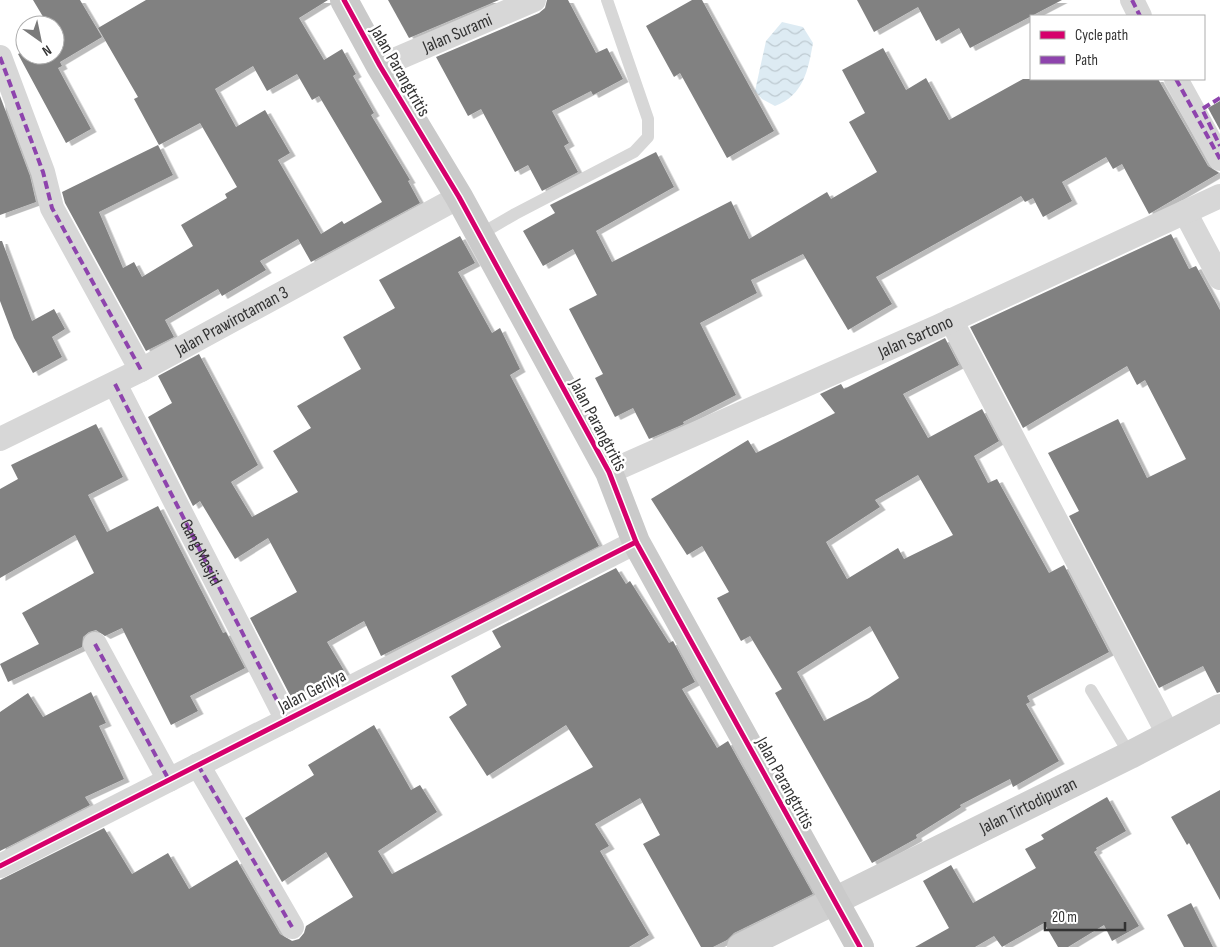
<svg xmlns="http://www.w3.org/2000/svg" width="1220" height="947" viewBox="0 0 1220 947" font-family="'Sofia Sans Condensed',sans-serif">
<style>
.water{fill:url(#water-waves)}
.building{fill:#818181;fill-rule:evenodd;filter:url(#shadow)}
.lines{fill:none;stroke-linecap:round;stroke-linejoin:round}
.lane{stroke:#d7d7d7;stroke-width:12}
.street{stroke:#d7d7d7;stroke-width:24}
.secondary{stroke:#d0d0d0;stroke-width:28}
.primary{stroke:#cacaca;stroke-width:28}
.quiet{stroke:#8e44ad;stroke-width:4;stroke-dasharray:8 4;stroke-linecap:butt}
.cycleway-casing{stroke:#fff;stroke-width:8}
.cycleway{stroke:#d6006c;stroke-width:5}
.labels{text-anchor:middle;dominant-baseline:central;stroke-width:5;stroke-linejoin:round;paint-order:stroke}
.street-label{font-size:18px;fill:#333;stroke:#fff}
</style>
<defs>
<pattern id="water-waves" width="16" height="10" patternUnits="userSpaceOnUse" patternTransform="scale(1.25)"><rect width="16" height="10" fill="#ddebf3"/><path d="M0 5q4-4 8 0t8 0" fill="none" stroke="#becad1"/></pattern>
<filter id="shadow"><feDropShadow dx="5.5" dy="3" stdDeviation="0" flood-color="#0004"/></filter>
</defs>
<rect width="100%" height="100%" fill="#fff"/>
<path class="water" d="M782 22 803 27 813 43C808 70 804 95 775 106L762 99 755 91 766 41Z"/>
<g class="building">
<polygon points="33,0 80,0 102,37 60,62 62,66 58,68 91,129 66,143 18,54 25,51 25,55 55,55 55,25 48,25"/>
<path d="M146 0H328L299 18 324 60 342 49 356 74 353 76 374 113 371 115 410 180 408 181 420 203 311 262 298 239 260 261 266 270 222 296 218 289 165 320 174 337 146 351 65 203 62 192 158 145 173 175 99 212 123 268 134 262 142 277 193 246 181 225 227 198 225 194 237 187 200 123 159 145 134 99 138 97 98 28ZM253 66 267 91 297 74 312 100 319 96 382 202 344 224 342 221 321 234 278 160 290 153 265 110 236 127 215 89Z"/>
<polygon points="388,0 499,0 409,38"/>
<polygon points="547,0 568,0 596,53 607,48 623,79 593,95 591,91 552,111 569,143 564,146 578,172 542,191 528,165 515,172 481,109 468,116 436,57 539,13 545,8"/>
<polygon points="692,0 702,0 774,131 727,158 680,73 674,77 646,26"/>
<polygon points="857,0 1062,0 970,48 959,28 936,41 918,7 874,32"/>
<polygon points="883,48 906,90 926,78 949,120 1023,79 1158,79 1208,166 1219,173 1149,214 1122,164 1113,169 1106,157 1062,182 1072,201 1043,217 1033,198 1025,202 1021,196 876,277 892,304 848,330 803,254 751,280 757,293 700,323 736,395 683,422 684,424 649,439 633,408 615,417 595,378 603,374 569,309 597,295 573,249 543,266 523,231 555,213 550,205 656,152 674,187 596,231 612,262 731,201 749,239 827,192 831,199 877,172 849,122 865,113 842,70"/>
<polygon points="0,96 30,176 36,202 0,215"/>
<polygon points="1220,101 1220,130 1208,108"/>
<polygon points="1171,234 1189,269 1196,266 1220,310 1220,692 1217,693 1203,666 1159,688 1069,516 1079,511 1048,453 1118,419 1147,478 1186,459 1145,380 1137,385 1127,366 1023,428 970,327"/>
<polygon points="460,236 475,263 458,272 492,333 500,328 520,369 510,375 599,546 381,656 364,621 327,642 346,674 293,701 250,618 297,592 268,538 235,559 200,501 193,506 148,417 172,403 158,376 199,354 258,465 231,482 252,517 298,492 273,451 311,428 297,406 361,369 343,337 395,308 379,280"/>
<polygon points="0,241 2,241 32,321 54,309 65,329 52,337 62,357 33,373 14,338 0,301"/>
<path d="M945 338 959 365 903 394 928 438 982 409 999 441 974 456 988 483 997 479 1049 573 1064 565 1109 652 1027 696 1030 702 1026 704 1059 761 1013 787 1010 779 960 805 961 807 916 835 917 838 872 863 775 693 782 689 750 636 741 641 717 598 729 592 702 546 687 555 651 499 748 440 756 453 835 413 820 394 841 384 844 389ZM918 475 953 535 904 559 898 548 847 579 826 542 880 507 875 500ZM870 626 899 678 869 698 824 721 797 672Z"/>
<polygon points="96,424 123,477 88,495 107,532 158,506 223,633 226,632 245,668 190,696 198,711 171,725 122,628 105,636 96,630 89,632 83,637 82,647 8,682 0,664 39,644 22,613 94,573 75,535 0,578 0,489 18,479 11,465"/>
<polygon points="616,568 626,584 630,581 669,643 673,641 695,682 682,689 717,748 728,741 813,894 734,933 727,940 713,947 701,947 643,844 660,835 640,798 595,824 609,846 600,851 649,935 629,947 0,947 0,880 104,828 132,874 168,853 189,889 237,860 280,934 292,941 299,939 304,933 306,926 353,897 326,852 282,882 245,818 314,775 308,765 374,725 411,790 420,785 437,812 378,851 392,874 593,767 566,725 487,776 449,717 467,705 451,676 501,647 492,631"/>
<polygon points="91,692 106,723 99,726 124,779 85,797 90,805 0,851 0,712 28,693 43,717"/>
<polygon points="1220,790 1220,900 1189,843 1187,845 1171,817"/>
<polygon points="1107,797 1126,831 1096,848 1097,850 1094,852 1139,926 1112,941 1104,925 1068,947 1058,947 1044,923 1002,947 994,936 975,947 915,947 949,928 923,881 951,865 973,903 1036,868 1025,849 1044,839 1041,835"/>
<polygon points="1191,903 1213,947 1184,947 1167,915"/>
</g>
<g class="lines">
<g class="lane">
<polyline points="479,235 515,214 634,152 648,137 648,119 607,0"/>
<polyline points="1091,690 1130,755"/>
</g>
<g class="street">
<polyline points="1132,0 1140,16"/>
<polyline points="0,57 43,172 52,208 141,370"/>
<path id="s1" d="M380 66 534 0"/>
<polyline points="1176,79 1220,159"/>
<polyline points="1185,212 1220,278"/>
<polyline points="951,320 1168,734"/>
<polyline points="115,384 287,720"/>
<path id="s2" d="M0 439 141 370 459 197"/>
<path id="s3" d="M609 472 937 327 1220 196"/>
<polyline points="95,644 169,780"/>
<polyline points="198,765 292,927"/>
<polyline points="0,866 636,542"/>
</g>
<path class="secondary" id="s4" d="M741 947 1130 755 1220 708"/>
<polyline class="primary" points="344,0 380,66 459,197 609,472 636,542 860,947"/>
<g class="quiet">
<polyline points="1132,0 1140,16"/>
<polyline points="0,57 43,172 52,208 141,370"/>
<polyline points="1176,79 1220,159"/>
<polyline points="1220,98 1202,109 1220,146"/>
<path id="s5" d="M115 384 287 720"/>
<polyline points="95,644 169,780"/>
<polyline points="198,765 292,927"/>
</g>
<g class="cycleway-casing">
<g id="cycleway">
<polyline points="344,0 380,66 459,197 609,472 636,542 860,947"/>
<polyline points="0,866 636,542"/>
</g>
</g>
<use href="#cycleway" class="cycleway"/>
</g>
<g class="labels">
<g class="street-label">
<text stroke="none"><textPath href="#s1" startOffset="84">Jalan Surami</textPath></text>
<text transform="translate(400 71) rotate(60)">Jalan Parangtritis</text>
<text stroke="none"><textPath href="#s2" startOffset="260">Jalan Prawirotaman 3</textPath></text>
<text stroke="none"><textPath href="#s3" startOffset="335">Jalan Sartono</textPath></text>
<text transform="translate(598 425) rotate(62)">Jalan Parangtritis</text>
<text stroke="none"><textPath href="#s5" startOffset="189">Gang Masjid</textPath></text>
<text transform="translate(312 691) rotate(-27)">Jalan Gerilya</text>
<text transform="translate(785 783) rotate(61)">Jalan Parangtritis</text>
<text stroke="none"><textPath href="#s4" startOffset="320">Jalan Tirtodipuran</textPath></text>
</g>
</g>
<rect x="1030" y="15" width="175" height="65" fill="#ffffff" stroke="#adadad"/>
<rect x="1040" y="31" width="25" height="8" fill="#d6006c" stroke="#adadad"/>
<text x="1075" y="40" font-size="15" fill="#333333">Cycle path</text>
<rect x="1040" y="56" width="25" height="8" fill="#8e44ad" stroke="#adadad"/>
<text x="1075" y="65" font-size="15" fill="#333333">Path</text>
<g transform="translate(40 40) rotate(147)"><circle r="24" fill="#ffffff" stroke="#adadad"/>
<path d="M0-4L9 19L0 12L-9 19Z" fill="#7a7a7a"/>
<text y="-8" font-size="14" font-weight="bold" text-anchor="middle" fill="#333333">N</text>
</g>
<path d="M1045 922v8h80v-8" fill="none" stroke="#333333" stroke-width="2.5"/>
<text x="1052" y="922" font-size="15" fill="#333333" stroke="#ffffff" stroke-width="4" paint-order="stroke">20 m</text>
</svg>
